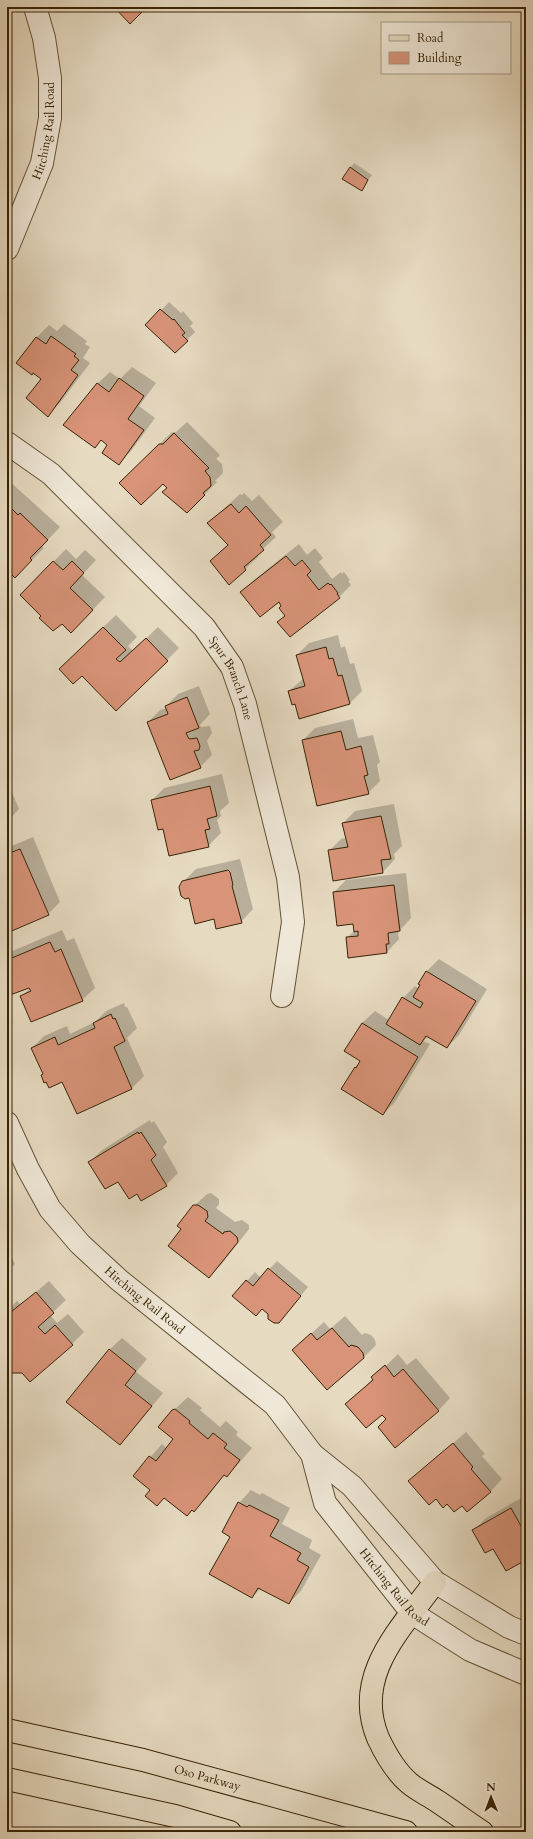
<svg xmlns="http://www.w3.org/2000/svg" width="533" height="1839" viewBox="0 0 533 1839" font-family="Cardo,serif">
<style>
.shadow{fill:#0003}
.building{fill:#d89378;stroke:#392405}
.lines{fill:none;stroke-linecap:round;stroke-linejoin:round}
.minor-casing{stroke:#645234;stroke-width:24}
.major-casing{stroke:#392405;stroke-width:24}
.minor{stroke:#efe7d7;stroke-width:22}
.major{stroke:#e6dac1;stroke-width:22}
.labels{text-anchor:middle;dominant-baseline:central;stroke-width:4;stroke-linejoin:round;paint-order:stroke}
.street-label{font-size:12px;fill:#392405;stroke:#efe7d7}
</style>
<rect width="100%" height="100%" fill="#e6dac1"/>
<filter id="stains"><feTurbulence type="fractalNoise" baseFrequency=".005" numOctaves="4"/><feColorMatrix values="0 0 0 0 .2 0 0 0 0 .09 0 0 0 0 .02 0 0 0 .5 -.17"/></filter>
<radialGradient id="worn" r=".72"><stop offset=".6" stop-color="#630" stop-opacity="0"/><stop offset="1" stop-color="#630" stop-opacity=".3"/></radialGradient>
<g class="shadow">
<polygon points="354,163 372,175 362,189 344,179"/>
<polygon points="169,302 181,313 183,311 193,323 190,326 195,332 175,352 147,325"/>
<polygon points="64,324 87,341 85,344 90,347 83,358 90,363 60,403 47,415 43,379 18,363 37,337 49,325 57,331"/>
<polygon points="132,367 156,383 139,406 155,418 131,451 119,464 109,445 102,439 95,446 97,384 110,372 120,379"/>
<polygon points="187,422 220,455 216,459 222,464 223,473 215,481 217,482 187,512 163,482 120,483 172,432 176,432"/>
<polygon points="7,479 60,527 42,546 44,548 15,577 12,573 7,574"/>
<polygon points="244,493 252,501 259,495 283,522 272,532 276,537 256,555 258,557 245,569 211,561 229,544 208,523 240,494 242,495"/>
<polygon points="299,544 307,555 315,548 323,558 319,562 332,579 341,572 342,574 344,572 350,580 348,581 351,585 339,597 279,622 285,615 279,601 242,592 254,580"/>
<polygon points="66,549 76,559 85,550 96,560 82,575 105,597 83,620 62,623 21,595"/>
<polygon points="116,615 137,637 128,646 133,651 158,627 179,648 167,660 82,674 72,657"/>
<polygon points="338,635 341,648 345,646 350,664 354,663 362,691 350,703 295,703 289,691 304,678 297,655 309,643"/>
<polygon points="199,686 210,714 200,725 201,727 210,726 212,733 207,741 212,755 200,767 148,722 160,710 166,708 166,706 178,694"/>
<polygon points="353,719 358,738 373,735 380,762 377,765 380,781 368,793 303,740 315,728"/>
<polygon points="222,774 229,803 220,811 221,816 217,820 221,833 208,846 164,828 152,800 164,788"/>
<polygon points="7,780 19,809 7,822"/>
<polygon points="394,804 402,846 394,854 395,859 383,872 334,880 329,851 341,839 345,838 343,823 355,811"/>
<polygon points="33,837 60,902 48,914 7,932 7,848"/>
<polygon points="240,859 253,909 241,922 215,918 183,882 196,869"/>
<polygon points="406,873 411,918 401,929 398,933 399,939 387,952 349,956 347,938 355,930 354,923 334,892 346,880"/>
<polygon points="62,930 67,941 74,938 95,988 82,1000 22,996 33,985 7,985 7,955 10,952"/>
<polygon points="439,959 487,989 459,1035 447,1047 428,1036 423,1041 430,1044 395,1102 383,1114 342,1089 355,1067 362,1061 362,1023 375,1011 389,1020 403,998 415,986 420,989 427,971"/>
<polygon points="124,1003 125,1007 127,1007 137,1028 127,1038 144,1076 132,1088 77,1112 63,1081 44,1073 32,1048 44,1036 67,1026 70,1034 95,1022 106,1011"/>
<polygon points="150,1120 151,1123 154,1121 167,1142 163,1147 178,1173 166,1185 137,1193 89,1163 102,1150"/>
<polygon points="211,1193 219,1199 219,1204 216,1208 235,1222 242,1220 249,1225 249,1229 221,1265 209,1277 194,1206 207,1194"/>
<polygon points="7,1230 12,1239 7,1245"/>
<polygon points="7,1248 15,1264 7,1272"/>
<polygon points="277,1261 308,1287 279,1322 269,1314 247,1281 255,1272 261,1278"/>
<polygon points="49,1281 66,1300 50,1315 57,1323 68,1314 84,1332 72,1344 22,1372 10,1362 7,1362 7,1311 17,1301 21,1305"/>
<polygon points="345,1316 362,1335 365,1333 371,1335 375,1340 376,1345 363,1358 293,1350 324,1322 330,1329"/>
<polygon points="122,1338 147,1359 136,1372 163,1393 120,1444 109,1350"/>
<polygon points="398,1354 407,1365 416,1358 450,1398 438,1411 387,1419 382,1413 347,1404"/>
<polygon points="188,1397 202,1408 200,1410 220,1427 226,1421 238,1432 236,1435 252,1448 239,1463 227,1476 225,1474 206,1499 187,1515 134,1476 162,1444 167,1449 175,1439 173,1411"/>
<polygon points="466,1432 485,1454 482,1456 502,1479 490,1492 462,1504 447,1503 409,1482"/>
<polygon points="251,1490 260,1495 262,1493 290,1508 282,1524 312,1540 309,1548 321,1555 301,1591 289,1603 261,1588 252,1597 231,1537 223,1532 239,1503"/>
<polygon points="523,1497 526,1501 526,1559 493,1547 474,1530 486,1518"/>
</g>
<g class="building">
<polygon points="114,7 147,7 130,24"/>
<polygon points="350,167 368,180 362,191 342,179"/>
<polygon points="160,309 173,320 174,319 185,333 182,335 188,341 175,353 145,325"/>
<polygon points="51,336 76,354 74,356 79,360 71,370 78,375 48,417 26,398 41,379 33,373 32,375 16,363 36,337 46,344"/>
<polygon points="119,378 144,396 128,419 144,430 119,465 102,453 107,445 101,440 95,448 63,425 97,383 109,392"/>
<polygon points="174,433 209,468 205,471 210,477 211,486 203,493 205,495 187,513 162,492 167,488 163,484 141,505 119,483 159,444 163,444"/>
<polygon points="7,504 18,515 20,513 48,540 30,558 32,560 15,578 12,575 10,577 7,575"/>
<polygon points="231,504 239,513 246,506 271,535 260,545 264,550 244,567 246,570 229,585 210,561 228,545 207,523"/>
<polygon points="286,556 295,566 302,560 311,571 307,575 319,590 328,583 330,585 331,584 338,593 337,594 340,598 290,637 277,622 285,616 279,608 281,606 279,602 260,617 240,592"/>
<polygon points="53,561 63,570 72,561 84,573 70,588 93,610 71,633 62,624 53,631 39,618 41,616 20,595"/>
<polygon points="103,627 126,650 116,659 120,662 146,638 168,661 116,711 82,676 73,684 59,669"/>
<polygon points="326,647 329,659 333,658 338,676 342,675 350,704 299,719 295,704 292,705 288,691 305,686 296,655"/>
<polygon points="187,697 199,728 186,733 189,739 197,738 200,746 199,750 194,751 201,768 170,780 147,722 168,714 165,706"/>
<polygon points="341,731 346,750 361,746 368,775 364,776 369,794 317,806 302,740"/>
<polygon points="210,786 217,816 207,819 210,829 205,830 209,847 169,856 163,829 158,830 151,800"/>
<polygon points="381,816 391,859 381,860 383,873 333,881 328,850 348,847 342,823"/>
<polygon points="20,849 49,915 7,933 7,854"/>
<polygon points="228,870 230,872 233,885 232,886 242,923 216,929 214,919 195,924 189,898 185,899 181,896 179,887 182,881"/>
<polygon points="394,885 400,931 388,933 389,944 386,944 387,953 348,958 346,937 358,936 358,931 354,932 353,924 337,926 333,892"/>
<polygon points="50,942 55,952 61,949 83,1001 31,1022 20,996 31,991 29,988 10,995 7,988 7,960"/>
<polygon points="426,971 476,1001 447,1048 426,1036 420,1045 386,1024 402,997 420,1008 423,1003 413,997 420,985 418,984"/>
<polygon points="111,1014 113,1019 115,1018 125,1041 114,1047 132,1089 77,1114 62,1082 49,1088 46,1082 44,1083 41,1075 43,1074 31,1048 55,1037 58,1045 95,1028 93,1023"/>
<polygon points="362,1023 418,1057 383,1115 341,1089 355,1067 356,1068 360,1061 344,1051"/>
<polygon points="138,1132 139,1134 141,1132 156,1155 151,1160 167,1186 141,1201 137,1194 129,1199 118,1182 105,1189 88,1162"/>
<polygon points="193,1205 198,1205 207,1211 208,1217 205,1221 223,1234 224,1232 230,1231 237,1237 238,1242 209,1278 168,1246 181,1229 177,1226"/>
<polygon points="268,1268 301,1296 279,1323 274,1323 268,1319 268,1314 262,1309 256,1316 232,1296 246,1280 253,1286"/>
<polygon points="36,1292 54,1313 38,1327 45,1334 55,1325 73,1345 30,1382 22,1373 9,1373 7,1315"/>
<polygon points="332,1328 349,1347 351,1345 358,1347 363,1353 364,1358 327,1390 292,1350 311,1333 317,1340"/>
<polygon points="109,1349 136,1371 125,1385 152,1406 120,1445 66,1402"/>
<polygon points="385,1365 394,1377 403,1369 439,1411 395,1448 378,1427 386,1419 382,1415 366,1428 345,1404 373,1380 371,1377"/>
<polygon points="175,1409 190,1421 189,1423 208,1439 213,1433 227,1444 224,1448 240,1460 227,1477 224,1475 194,1512 192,1510 187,1516 164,1498 157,1506 145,1496 150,1490 133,1476 149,1456 156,1461 173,1439 158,1427 172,1410"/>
<polygon points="453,1443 473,1467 471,1469 491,1492 467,1512 462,1506 454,1512 447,1504 443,1508 436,1499 429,1505 408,1481"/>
<polygon points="238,1502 247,1507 249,1505 279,1520 270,1536 301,1553 297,1560 309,1567 289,1604 258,1588 252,1598 209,1574 230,1537 222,1532"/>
<polygon points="511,1508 521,1526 526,1523 526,1560 506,1571 493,1549 485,1553 472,1530"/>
</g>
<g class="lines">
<g class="minor-casing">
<g id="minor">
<path id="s1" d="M7 249 42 163 50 118V78L44 38 35 7"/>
<path id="s2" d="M7 443 51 474 204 627 232 667 245 704 288 877 293 922 282 996"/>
<path id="s3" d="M7 1123 28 1169 50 1209 80 1244 119 1280 275 1405 312 1454 352 1486 435 1582 509 1627 526 1634"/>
<path id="s4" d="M312 1454 325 1503 412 1613 470 1650 526 1674"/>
</g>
</g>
<g class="major-casing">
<g id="major">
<path d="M435 1582C401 1629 352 1675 378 1738 386 1755 395 1771 409 1783 417 1790 428 1795 437 1801 452 1811 467 1822 482 1832"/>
<path id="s5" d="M7 1730 143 1760 406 1832"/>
<polyline points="7,1779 175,1816 230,1832"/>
</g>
</g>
<use href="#minor" class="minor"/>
<use href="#major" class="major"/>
</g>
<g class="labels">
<g class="street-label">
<text stroke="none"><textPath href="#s1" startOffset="125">Hitching Rail Road</textPath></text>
<text stroke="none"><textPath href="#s2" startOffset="329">Spur Branch Lane</textPath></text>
<text stroke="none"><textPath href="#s3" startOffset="228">Hitching Rail Road</textPath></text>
<text stroke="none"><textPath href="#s4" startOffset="160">Hitching Rail Road</textPath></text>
<text stroke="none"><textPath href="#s5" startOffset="206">Oso Parkway</textPath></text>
</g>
</g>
<rect width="533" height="1839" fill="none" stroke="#e6dac1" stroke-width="24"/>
<rect x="8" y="8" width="517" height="1823" fill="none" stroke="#392405" stroke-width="2"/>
<rect x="12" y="12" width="509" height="1815" fill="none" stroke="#392405"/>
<rect x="381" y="22" width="130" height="52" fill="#efe7d7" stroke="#a69983"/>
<rect x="389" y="35" width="20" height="6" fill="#e6dac1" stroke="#a69983"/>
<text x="417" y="42" font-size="12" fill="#392405">Road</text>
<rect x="389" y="52" width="20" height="12" fill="#d89378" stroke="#a69983"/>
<text x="417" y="62" font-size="12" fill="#392405">Building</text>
<g transform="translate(491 1797) rotate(359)" stroke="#efe7d7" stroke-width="3" paint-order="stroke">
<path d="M0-3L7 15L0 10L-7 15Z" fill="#392405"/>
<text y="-6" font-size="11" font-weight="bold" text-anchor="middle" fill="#392405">N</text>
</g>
<rect width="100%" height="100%" filter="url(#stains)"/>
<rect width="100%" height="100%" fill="url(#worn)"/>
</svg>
